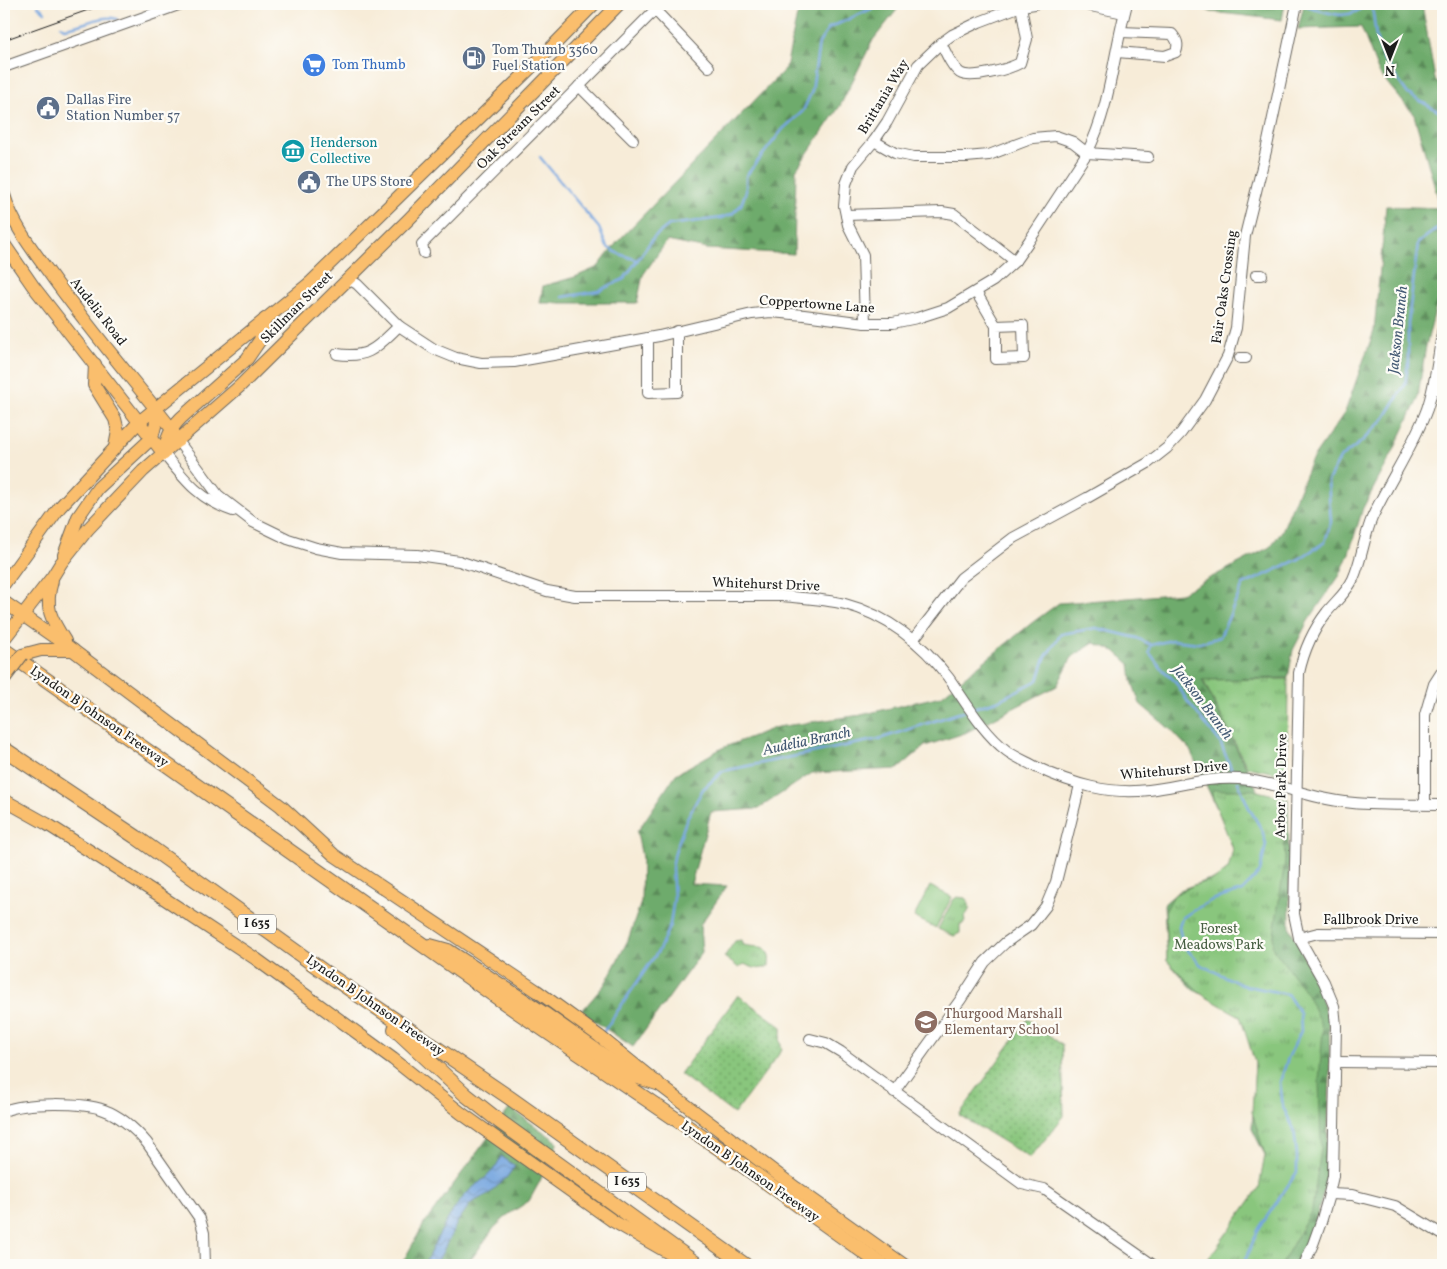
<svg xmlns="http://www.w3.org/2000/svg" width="1447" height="1269" viewBox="0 0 1447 1269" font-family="Vollkorn,serif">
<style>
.grass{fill:url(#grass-dots);stroke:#52714c}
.forest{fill:url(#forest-firs);stroke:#456444}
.park{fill:url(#park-tufts);stroke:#52714c}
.pitch{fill:#89c67d;stroke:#52714c}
.water{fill:url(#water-waves);stroke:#48607e}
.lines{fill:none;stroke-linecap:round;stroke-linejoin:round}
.stream{stroke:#75a5df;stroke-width:2.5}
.minor-casing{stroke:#69655e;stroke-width:12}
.major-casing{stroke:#69655e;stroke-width:14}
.highway-casing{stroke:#69655e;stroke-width:16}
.minor{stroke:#fff;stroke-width:10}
.major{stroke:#fabe6d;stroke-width:12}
.highway{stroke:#fabe6d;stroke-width:14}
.tram{stroke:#1c1c1c;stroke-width:1}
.major-bridge-casing{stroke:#69655e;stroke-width:14;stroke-linecap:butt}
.major-bridge{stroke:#fabe6d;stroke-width:12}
.labels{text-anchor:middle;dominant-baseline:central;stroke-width:4.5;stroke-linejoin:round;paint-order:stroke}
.shield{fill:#fdfcf7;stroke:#605f5e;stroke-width:1}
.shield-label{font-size:12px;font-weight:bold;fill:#1c1c1c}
.service-label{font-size:14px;fill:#4e5e75;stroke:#fdfcf7;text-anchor:start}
.shop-label{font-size:14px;fill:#366cbe;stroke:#fdfcf7;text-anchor:start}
.street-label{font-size:14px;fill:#1c1c1c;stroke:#fdfcf7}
.culture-label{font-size:14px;fill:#0d838f;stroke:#fdfcf7;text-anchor:start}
.park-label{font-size:14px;fill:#486043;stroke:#fdfcf7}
.education-label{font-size:14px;fill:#785e54;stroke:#fdfcf7;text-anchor:start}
.water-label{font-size:15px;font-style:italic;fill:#445a74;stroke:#fdfcf7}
</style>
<defs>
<pattern id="grass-dots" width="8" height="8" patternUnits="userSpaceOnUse" patternTransform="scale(1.25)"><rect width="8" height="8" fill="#89c67d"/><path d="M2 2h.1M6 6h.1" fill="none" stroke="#6fa066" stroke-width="1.8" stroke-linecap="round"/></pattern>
<pattern id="forest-firs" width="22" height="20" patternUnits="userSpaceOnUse" patternTransform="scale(1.25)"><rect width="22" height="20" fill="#6eab6c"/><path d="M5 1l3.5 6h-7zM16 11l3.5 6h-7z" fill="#5a8a58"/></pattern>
<pattern id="park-tufts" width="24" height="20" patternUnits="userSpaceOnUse" patternTransform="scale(1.25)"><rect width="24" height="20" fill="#89c67d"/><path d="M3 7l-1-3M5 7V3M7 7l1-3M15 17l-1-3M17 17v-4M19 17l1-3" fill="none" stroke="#6fa066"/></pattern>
<pattern id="water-waves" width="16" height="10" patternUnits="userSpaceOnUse" patternTransform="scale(1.25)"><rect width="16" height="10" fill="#75a5df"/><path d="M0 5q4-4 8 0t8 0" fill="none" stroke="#5f86b4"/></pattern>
</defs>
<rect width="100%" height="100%" fill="#fdfcf7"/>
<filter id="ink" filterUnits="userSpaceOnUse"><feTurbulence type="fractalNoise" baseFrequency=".02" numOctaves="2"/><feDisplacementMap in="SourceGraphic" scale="10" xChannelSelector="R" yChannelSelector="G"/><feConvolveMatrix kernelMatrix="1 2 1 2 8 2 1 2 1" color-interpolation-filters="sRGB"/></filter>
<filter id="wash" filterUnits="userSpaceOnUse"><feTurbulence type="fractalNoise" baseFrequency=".0096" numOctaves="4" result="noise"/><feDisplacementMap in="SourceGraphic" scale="20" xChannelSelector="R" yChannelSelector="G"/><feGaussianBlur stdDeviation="1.12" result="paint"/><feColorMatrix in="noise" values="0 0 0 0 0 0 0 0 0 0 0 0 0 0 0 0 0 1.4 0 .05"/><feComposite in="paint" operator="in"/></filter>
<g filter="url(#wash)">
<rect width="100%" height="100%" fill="#f7ecd8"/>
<g class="grass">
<polygon points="738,995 782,1027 780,1041 782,1050 734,1114 680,1074"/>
<polygon points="1028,1019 1062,1045 1064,1116 1030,1158 959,1115"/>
</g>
<g class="forest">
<polygon points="812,4 904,4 900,6 873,40 840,106 796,170 794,254 707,249 667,241 643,275 637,303 540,303 543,286 575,277 598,267 618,241 786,68 797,15"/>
<polygon points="1193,4 1285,4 1282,20 1211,12"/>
<polygon points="1304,4 1422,4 1435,79 1443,87 1443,292 1435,310 1426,346 1417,401 1393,452 1363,508 1349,553 1340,575 1308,621 1293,650 1288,678 1202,680 1259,793 1288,799 1290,928 1314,977 1329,1020 1330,1077 1326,1183 1312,1235 1295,1265 1204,1265 1266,1179 1270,1165 1252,1129 1256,1040 1252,1022 1194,990 1167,961 1164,904 1180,890 1207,880 1222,878 1231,864 1233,849 1224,824 1190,750 1171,730 1140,704 1132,681 1130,664 1115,651 1094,643 1072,657 1057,686 965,733 925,746 898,769 812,773 758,809 711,812 691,884 727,886 700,925 702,952 633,1047 581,1012 605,984 628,940 641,902 642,858 637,832 676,774 722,748 777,727 861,715 941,696 1033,622 1059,603 1128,598 1181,593 1270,547 1282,531 1311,461 1345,412 1374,331 1386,206 1441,208 1414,115 1379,73 1361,27 1298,29"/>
<polygon points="510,1108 558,1142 539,1183 529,1201 509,1214 494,1228 467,1265 401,1265 424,1224"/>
</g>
<g class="park">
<polygon points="1288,679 1287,769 1281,774 1247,767 1203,680"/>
<polygon points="1212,790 1253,790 1282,797 1285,861 1272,947 1307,994 1323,1029 1319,1081 1321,1148 1312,1210 1281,1265 1204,1265 1259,1188 1265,1155 1252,1112 1255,1063 1240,1016 1204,996 1167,961 1165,912 1174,895 1194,885 1215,879 1228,869 1233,849 1213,798"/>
<path d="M957 897 965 898C972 905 970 911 964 917L965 920 963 924H960V933L954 936 938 929 953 900Z"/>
<path d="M741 940 744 945C758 949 772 941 769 966 759 971 754 968 744 964L739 968 724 957 735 941Z"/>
</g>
<polygon class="pitch" points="930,886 952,897 936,928 914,917"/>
<path class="water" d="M501 1156 515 1166 507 1177 490 1193 471 1203 458 1221 436 1265H424C436 1241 447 1216 465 1195 479 1180 493 1177 501 1156Z"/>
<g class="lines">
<g class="stream">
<path d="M1302 4C1321 11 1350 24 1365 4"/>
<polyline points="1372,4 1376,37 1383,59 1408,94 1443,114"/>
<polyline points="38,6 45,12"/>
<path d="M61 26 64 28C81 27 100 14 117 19"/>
<polyline points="540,157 599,228 607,247 619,254 637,260"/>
<polyline points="563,297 598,291 624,279 654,237 669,225 721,218 732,214 741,205 746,191 746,176 783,129 803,111 812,91 819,43 829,28 882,4"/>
<polyline points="973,708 997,701 1038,680 1045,658 1061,634 1096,628 1137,638 1151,645"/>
<polyline points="1234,775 1220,742 1188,702 1175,681 1162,669 1149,652 1151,645 1172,640 1199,643 1220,637 1243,585 1299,559 1325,542 1331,522 1328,481 1340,458 1361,442 1384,419 1405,385 1408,364 1408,323 1418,243 1436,229 1443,226"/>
<polyline points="1238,782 1249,808 1262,830 1266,844 1260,872 1242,891 1212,900 1194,910 1182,918 1179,927 1183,945 1201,965 1242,985 1287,994 1300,1013 1301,1031 1288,1058 1280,1082 1283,1107 1294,1129 1297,1155 1297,1172 1258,1230 1243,1265"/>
<polyline points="602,1034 659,950 670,925 674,898 672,868 675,852 687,818 703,789 723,771 879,739 968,710"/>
</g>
</g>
</g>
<g filter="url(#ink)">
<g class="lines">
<g class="minor-casing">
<g id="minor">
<polyline points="1081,4 1124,13"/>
<polyline points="655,10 709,67"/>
<path d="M941 43C946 53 951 66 960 73 971 80 1009 69 1020 63L1027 39 1021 6"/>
<path d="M1117 52 1165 56 1176 52C1179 44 1177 40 1172 34L1121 32"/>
<polyline points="4,67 181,4"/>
<polyline points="579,86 633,140"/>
<polyline points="874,141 895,153 914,157 966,157 989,155 1033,138 1056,136 1073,142 1087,153 1148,157"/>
<polyline points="846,215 942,212 954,214 1015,261"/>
<polyline points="424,253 422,244 661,4"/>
<polyline points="1256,275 1262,275"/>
<path d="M348 279 357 284 399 326 434 349 456 358 481 363 514 362 659 336 752 314 771 312 804 315 865 323H893L917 318 948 308 993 281 1015 261 1029 241 1087 153C1111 106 1113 54 1127 4"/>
<polyline points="976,292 996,326 1023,325 1024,358 996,359 996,326"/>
<polyline points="865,323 863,255 848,225 844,206 846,184 853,166 874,141 887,122 918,65 941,43 952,35 979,22 1021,6 1035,4"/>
<polyline points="648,338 648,393 677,392 677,331"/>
<path d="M337 354C369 359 377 347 399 326"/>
<polyline points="1240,358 1246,358"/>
<polyline points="1434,386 1443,393"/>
<path d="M178 441 218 495 253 522 288 539 316 548 342 553 417 555 459 561 547 591 575 596H782C803 598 825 599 845 604 887 615 923 644 948 677 966 702 982 732 1007 751 1015 757 1027 762 1036 767 1072 784 1109 795 1149 790 1180 786 1207 777 1239 779 1269 781 1297 793 1327 799 1364 807 1405 804 1443 805"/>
<path d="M164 454C185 480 200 500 233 511"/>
<polyline points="913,640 961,578 1013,538 1087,498 1148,463 1167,448 1181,433 1205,400 1228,356 1236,328 1245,236 1266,151 1297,4"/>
<polyline points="1425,804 1425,715 1434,684 1443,670"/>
<polyline points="1299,938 1318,933 1443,934"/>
<polyline points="810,1039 826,1043 841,1052 1022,1184 1044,1189 1153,1265"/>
<polyline points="1336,1062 1443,1063"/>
<polyline points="894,1092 961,999 985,962 1005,943 1031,925 1046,906 1056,882 1080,785"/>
<path d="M4 1111C25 1102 82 1102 104 1110 121 1116 135 1129 147 1143L200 1219 204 1233 205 1265"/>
<polyline points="1330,1194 1352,1195 1395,1206 1443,1235"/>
<path d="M1304 1265C1317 1237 1327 1207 1333 1176L1336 1026 1334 1006 1324 982 1299 938 1294 914 1299 673C1304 650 1313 630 1327 612 1336 601 1347 592 1353 579 1362 559 1364 537 1372 518 1389 481 1413 447 1427 409 1436 383 1438 355 1443 328"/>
</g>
</g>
<g class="major-casing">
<g id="major">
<path d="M4 195C12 223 31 248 48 271 86 325 130 376 171 428L178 441"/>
<polyline points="4,244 33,286 164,454"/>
<polyline points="95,364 94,385 115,419 118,431 115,447"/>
<path d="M164 454C166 439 170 429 181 418L247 359 260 340 265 319"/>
<polyline points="64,555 78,517 98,488 152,438 156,422 156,408"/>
<path d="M52 581C44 608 51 619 65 641"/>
<polyline points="4,584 60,507 139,422 310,283 550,49 594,4"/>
<polyline points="4,602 70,648 281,806 334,855 537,991 599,1036 657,1083 796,1188 904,1265"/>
<polyline points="4,639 53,576 61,563 88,529 143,471 240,386 409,219 619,4"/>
<polyline points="22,655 41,650 73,650"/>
<polyline points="4,800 47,824 159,895 256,959 393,1059 461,1113 613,1221 688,1264"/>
</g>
</g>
<g class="highway-casing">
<g id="highway">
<polyline points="4,650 518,1012 720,1149 882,1265"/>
<polyline points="4,749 136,837 323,971 510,1098 745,1265"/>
<polyline points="430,946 448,951 544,1014 629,1074 657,1083"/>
<polyline points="395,1029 466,1095 499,1121 698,1265"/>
</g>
</g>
<use href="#minor" class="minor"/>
<use href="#major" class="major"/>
<use href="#highway" class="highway"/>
<polyline class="tram" points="4,40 105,4"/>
<g class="major-bridge-casing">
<polyline id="major-bridge" points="4,679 22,655"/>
</g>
<use href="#major-bridge" class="major-bridge"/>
</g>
</g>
<defs>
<g id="fuel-disc" transform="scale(1.25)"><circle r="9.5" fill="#5c6f8a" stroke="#fdfcf7"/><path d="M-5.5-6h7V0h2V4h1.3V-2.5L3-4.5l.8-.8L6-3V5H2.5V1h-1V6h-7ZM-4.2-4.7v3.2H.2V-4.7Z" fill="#fff"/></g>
<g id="supermarket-disc" transform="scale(1.25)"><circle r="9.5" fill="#3f7fe0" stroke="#fdfcf7"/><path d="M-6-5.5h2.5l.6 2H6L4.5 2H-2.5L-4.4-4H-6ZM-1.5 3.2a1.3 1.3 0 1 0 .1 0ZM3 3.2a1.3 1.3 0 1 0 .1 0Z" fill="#fff"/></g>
<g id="civic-disc" transform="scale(1.25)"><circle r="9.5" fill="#5c6f8a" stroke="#fdfcf7"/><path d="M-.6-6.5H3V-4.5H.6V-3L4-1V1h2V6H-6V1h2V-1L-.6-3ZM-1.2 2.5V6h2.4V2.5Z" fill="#fff"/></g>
<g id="museum-disc" transform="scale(1.25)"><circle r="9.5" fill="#0f9aa8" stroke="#fdfcf7"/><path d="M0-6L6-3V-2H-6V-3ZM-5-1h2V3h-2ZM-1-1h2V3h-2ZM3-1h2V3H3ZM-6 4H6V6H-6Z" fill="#fff"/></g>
<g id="school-disc" transform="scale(1.25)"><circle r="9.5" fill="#8d6e63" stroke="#fdfcf7"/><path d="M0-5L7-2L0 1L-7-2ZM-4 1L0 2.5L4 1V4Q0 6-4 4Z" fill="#fff"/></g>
</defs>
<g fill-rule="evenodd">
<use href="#fuel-disc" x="474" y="58"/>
<use href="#supermarket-disc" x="314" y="65"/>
<use href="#civic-disc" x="48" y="108"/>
<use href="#museum-disc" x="293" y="151"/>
<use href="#civic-disc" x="309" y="182"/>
<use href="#school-disc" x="926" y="1022"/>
</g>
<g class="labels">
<g class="shield">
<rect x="238" y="914.5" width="38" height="19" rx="4"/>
<rect x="608" y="1172.5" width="38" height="19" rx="4"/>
</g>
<g class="shield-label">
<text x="257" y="924">I 635</text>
<text x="627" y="1182">I 635</text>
</g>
<g class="service-label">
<text x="492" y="50">Tom Thumb 3560<tspan x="492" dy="16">Fuel Station</tspan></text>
<text x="66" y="100">Dallas Fire<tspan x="66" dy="16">Station Number 57</tspan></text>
<text x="326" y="182">The UPS Store</text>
</g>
<g class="shop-label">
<text x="332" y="65">Tom Thumb</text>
</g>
<g class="street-label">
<text transform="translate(884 97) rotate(-59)">Brittania Way</text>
<text transform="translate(519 128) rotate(-45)">Oak Stream Street</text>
<text transform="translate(1225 287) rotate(-82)">Fair Oaks Crossing</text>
<text transform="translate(817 305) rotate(4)">Coppertowne Lane</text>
<text transform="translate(297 308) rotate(-45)">Skillman Street</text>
<text transform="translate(98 312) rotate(52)">Audelia Road</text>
<text transform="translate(766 585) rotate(2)">Whitehurst Drive</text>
<text transform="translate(99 717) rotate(35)">Lyndon B Johnson Freeway</text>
<text transform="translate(1174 771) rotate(-5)">Whitehurst Drive</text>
<text transform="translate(1282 786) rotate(-89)">Arbor Park Drive</text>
<text x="1371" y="920">Fallbrook Drive</text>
<text transform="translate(375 1006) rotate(35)">Lyndon B Johnson Freeway</text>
<text transform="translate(750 1172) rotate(35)">Lyndon B Johnson Freeway</text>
</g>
<g class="culture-label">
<text x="310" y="143">Henderson<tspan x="310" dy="16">Collective</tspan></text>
</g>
<g class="park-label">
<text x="1219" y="929">Forest<tspan x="1219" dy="16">Meadows Park</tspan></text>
</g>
<g class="education-label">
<text x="944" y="1014">Thurgood Marshall<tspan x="944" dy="16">Elementary School</tspan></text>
</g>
<g class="water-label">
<text transform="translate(1399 330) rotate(-84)">Jackson Branch</text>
<text transform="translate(1202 703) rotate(53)">Jackson Branch</text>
<text transform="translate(807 742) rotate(-12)">Audelia Branch</text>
</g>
</g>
<rect width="1447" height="1269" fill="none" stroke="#fdfcf7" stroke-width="20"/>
<g transform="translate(1390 58) rotate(180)" stroke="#fdfcf7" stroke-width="4" paint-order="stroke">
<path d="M0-4L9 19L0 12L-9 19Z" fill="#1c1c1c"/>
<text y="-8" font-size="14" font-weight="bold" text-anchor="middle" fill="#1c1c1c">N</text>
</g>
</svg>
